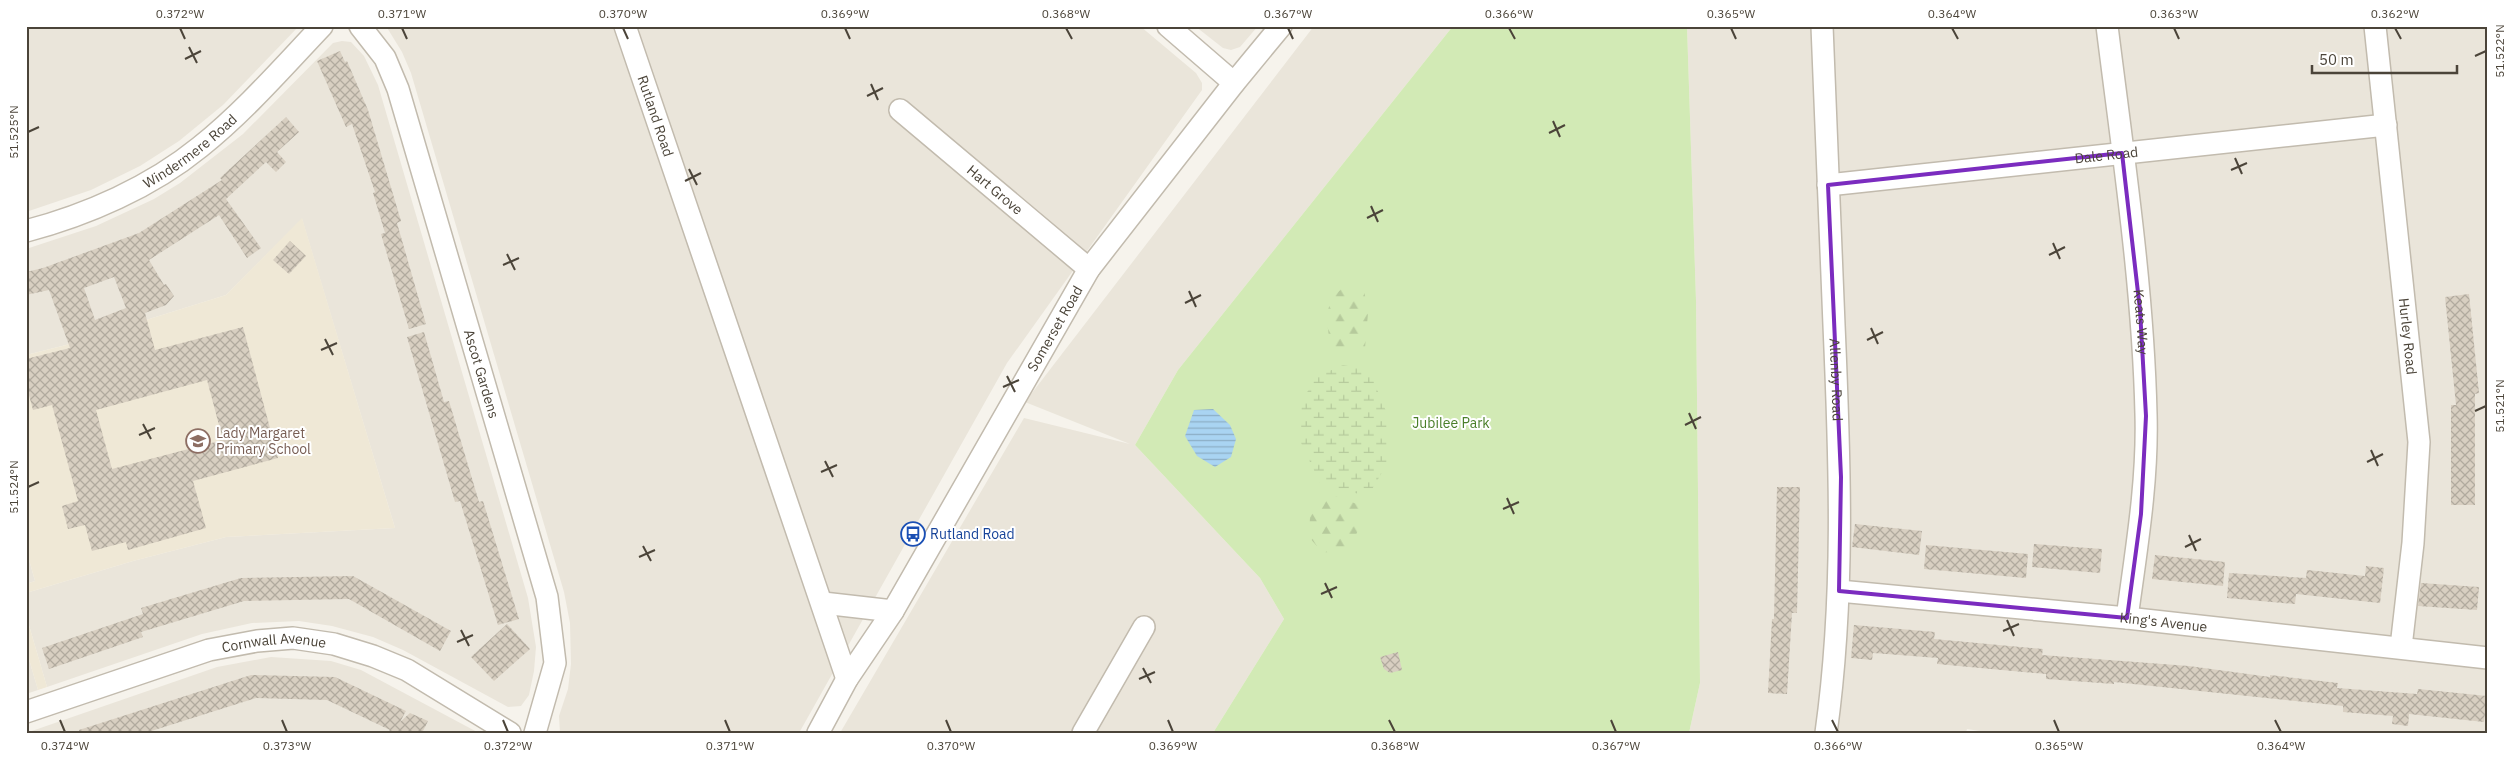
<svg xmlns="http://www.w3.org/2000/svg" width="2514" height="759" viewBox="0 0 2514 759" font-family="'IBM Plex Sans',sans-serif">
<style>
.residential{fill:#eae5da}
.education{fill:#efe8d6}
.green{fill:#d2eab5}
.forest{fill:url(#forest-firs)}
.wetland{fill:url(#wetland-marsh)}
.water{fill:url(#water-rules)}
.building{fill:url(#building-cross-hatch);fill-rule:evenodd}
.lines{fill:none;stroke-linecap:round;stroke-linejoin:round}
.minor-casing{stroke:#c2bbae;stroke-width:24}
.minor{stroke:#fff;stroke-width:21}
.marked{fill:none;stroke:#7b2cbf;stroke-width:4;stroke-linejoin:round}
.ticks{fill:none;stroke:#4b4439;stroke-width:2}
.labels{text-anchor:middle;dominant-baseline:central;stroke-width:4;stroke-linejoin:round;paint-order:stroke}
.street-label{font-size:14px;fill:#4b4439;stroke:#fff}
.park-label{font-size:14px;fill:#4a7f2a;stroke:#fff}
.education-label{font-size:14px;fill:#785e54;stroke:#fff;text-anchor:start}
.transit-label{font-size:14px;fill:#164399;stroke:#fff;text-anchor:start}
.neatline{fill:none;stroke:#4b4439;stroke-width:2}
.ticks-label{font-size:12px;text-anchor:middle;fill:#4b4439}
</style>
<defs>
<pattern id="forest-firs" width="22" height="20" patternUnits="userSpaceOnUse" patternTransform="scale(1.25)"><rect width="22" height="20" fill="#d2eab5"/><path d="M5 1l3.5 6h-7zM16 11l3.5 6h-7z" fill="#b6ca9c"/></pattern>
<pattern id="wetland-marsh" width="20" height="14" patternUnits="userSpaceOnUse" patternTransform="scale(1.25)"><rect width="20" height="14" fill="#d2eab5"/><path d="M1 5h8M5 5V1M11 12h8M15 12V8" fill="none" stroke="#b6ca9c"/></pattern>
<pattern id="water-rules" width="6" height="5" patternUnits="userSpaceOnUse" patternTransform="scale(1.25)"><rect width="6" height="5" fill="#a9d4f2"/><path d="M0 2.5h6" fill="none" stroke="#8caec5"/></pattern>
<pattern id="building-cross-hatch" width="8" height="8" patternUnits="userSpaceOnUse" patternTransform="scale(1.25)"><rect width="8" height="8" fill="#d8cfc1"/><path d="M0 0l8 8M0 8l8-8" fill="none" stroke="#b1aa9e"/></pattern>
</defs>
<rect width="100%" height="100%" fill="#f6f3ec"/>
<g class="residential">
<polygon points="26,26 299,26 223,105 179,141 140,166 91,190 26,212"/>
<polygon points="386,26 1140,26 1196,73 1202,83 1202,90 1007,363 799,733 560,733 559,716 568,689 571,664 570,623 564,592 411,73 402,52"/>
<polygon points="1195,26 1258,26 1240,47 1231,50 1223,48"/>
<polygon points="1314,26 1453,26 1178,370 1135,445 1260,578 1284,619 1213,733 840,733 1024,418 1130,444 1025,402"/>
<polygon points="1687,26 2488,26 2488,733 1992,733 1967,729 1966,733 1689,733 1700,683 1696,300"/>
<polygon points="342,41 351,42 364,56 378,85 528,598 536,647 534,671 529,695 521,706 508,707 403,650 373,637 332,626 299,621 252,623 202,634 47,687 26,615 26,593 133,561 226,537 395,528 302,219 226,295 66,345 26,355 26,249 96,226 154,199 180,183 243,134 333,43"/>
<polygon points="26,549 35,581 26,584"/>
<polygon points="26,649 38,690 26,694"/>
<polygon points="271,657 331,661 361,670 479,733 26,733 217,667"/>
</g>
<g class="education">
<polygon points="302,218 395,528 226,537 133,561 26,593 26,584 35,581 26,549 26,355 66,345 226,295"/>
<polygon points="26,615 47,687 38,690 26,649"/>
</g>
<polygon class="green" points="1453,26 1687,26 1696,300 1700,683 1689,733 1213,733 1284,619 1260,578 1135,445 1178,370"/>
<g class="forest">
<path d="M1347 284 1364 290 1368 313 1365 348 1331 347C1326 318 1322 304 1347 284Z"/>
<polygon points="1335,496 1368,508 1355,537 1340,553 1322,552 1309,537 1310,517 1315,501"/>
</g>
<polygon class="wetland" points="1343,365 1369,370 1388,416 1387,464 1368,496 1321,485 1300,441 1302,401 1316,377"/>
<polygon class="water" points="1213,409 1230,425 1236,439 1231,457 1215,467 1197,456 1185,436 1194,410"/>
<g class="building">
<polygon points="340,51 345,62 347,61 368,110 401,221 397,223 426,324 409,329 381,234 385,233 373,193 375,192 352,124 346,127 317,61"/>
<path d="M286 117 299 132 277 152 286 162 276 172 266 162 226 199 261 248 247 258 219 215 149 260 164 285 166 284 174 296 166 305 145 313 155 350 243 327 278 458 193 481 206 528 128 550 126 542 92 551 85 525 68 529 62 506 78 501 52 405 33 410 26 384V359L70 348 49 290 26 295V272L43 268 139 233 222 180 220 178ZM114 277 126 308 95 320 84 288ZM207 380 223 440 112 469 96 410Z"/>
<polygon points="290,241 306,256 289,274 273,260"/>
<polygon points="2469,294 2479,393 2475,394 2475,505 2451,505 2451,405 2456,405 2445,297"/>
<polygon points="424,332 444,402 449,401 479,502 483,501 519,619 498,625 460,501 455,502 407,337"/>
<polygon points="1777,487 1800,487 1797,613 1792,613 1787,694 1768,693 1772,619 1774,619"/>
<polygon points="1855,524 1922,531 1919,555 1852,547"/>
<polygon points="2034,544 2102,549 2100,573 2032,567"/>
<polygon points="1926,545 2028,554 2026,578 1924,569"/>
<polygon points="2155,555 2225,562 2223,586 2152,579"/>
<polygon points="2366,566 2384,568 2380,603 2296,594 2295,604 2227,598 2229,573 2306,578 2307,570 2365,576"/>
<polygon points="353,576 451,631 440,651 349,599 244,601 141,632 143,637 49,669 42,648 143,614 141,608 241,578"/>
<polygon points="2421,583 2479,587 2477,610 2418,606"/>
<polygon points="507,624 530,649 494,681 471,657"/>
<polygon points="1854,625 1935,632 1934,639 2043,649 2042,655 2189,666 2270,677 2270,675 2338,683 2337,688 2417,694 2418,689 2487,696 2484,722 2409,714 2408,726 2392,724 2393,716 2343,712 2343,706 2114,682 2114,684 2046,679 2046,674 1937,664 1938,658 1873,653 1872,660 1851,658"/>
<polygon points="1398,652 1402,670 1390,673 1384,669 1380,657"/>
<polygon points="251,675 335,677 406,711 400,722 410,713 428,721 422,733 387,733 390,730 327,700 256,698 145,733 79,733 79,730"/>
</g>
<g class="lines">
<g class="minor-casing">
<g id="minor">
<path id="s1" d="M360 26 385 58 398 89 547 597 555 663 535 733"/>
<path id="s2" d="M625 26 847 679"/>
<polyline points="1168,26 1234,83"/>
<path id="s3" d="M1822 26C1826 126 1830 225 1834 325 1840 462 1845 597 1826 733"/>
<path id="s4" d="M2107 26C2123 155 2143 285 2146 414 2148 482 2136 551 2127 618"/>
<path id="s5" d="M2375 26 2419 442 2413 543 2401 647"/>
<path id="s6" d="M900 110 1089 269"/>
<path id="s7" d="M1828 185 2386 125"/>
<path id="s8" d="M26 231C87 215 151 187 200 147 245 111 283 67 322 26"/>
<path id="s9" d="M1839 591 2127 618 2488 658"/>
<polyline points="823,603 893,611"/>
<path id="s10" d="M26 712 209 650 257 641 293 638 334 644 373 656 407 670 510 733"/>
<path id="s11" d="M818 733 847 679 893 611 1089 269 1234 83 1281 26"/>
<polyline points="1083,733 1144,627"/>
</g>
</g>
<use href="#minor" class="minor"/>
</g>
<path class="marked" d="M2122 153 2140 310 2146 416 2141 514 2127 618 1839 591 1841 477 1828 185Z"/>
<path class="ticks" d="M180 28 185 39M402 28 407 39M623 28 628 39M845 28 850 39M1066 28 1072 39M1288 28 1293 39M1509 28 1515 39M1731 28 1736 39M1952 28 1958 39M2174 28 2179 39M2395 28 2401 39M189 47 197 63M2475 56 2486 51M185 59 201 51M871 84 878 100M867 96 883 88M1553 121 1560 137M28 132 39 127M1549 133 1565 125M2235 158 2242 174M689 169 697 185M2231 170 2247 163M685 181 701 173M1371 206 1378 222M1367 218 1383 210M2053 243 2060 259M507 254 515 270M2049 255 2065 247M503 265 519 258M1189 291 1196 307M1185 303 1201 295M1871 328 1878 344M325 339 333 355M1867 340 1883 332M321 350 337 343M1007 376 1015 392M1003 387 1019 380M2475 411 2486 406M1689 413 1696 429M143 424 151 439M1685 425 1701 417M139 435 155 428M2371 450 2378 466M825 461 833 477M2367 462 2383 454M821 472 837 465M28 487 39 482M1507 498 1514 514M1503 509 1519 502M2189 535 2196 551M643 546 651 561M2185 547 2201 539M639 557 655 550M1325 583 1332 598M1321 594 1337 587M2007 620 2014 636M461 630 469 646M2003 631 2019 624M457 642 473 635M1143 668 1151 683M1139 679 1155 672M60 720 65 732M282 720 287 732M503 720 508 732M725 720 730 732M946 720 951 732M1168 720 1173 732M1389 720 1395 732M1611 720 1616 732M1832 720 1838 732M2054 720 2059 732M2275 720 2281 732"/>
<defs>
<g id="school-ring" transform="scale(1.25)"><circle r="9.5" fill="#fff" stroke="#8d6e63" stroke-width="1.5"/><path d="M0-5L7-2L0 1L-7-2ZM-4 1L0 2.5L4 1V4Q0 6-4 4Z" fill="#8d6e63"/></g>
<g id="bus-ring" transform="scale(1.25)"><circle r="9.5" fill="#fff" stroke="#1a4fb4" stroke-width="1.5"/><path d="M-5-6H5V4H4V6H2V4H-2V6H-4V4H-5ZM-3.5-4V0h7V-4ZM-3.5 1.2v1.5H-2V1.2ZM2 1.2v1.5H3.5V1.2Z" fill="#1a4fb4"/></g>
</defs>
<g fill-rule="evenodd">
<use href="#school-ring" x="198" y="441"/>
<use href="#bus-ring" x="913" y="534"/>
</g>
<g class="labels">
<g class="street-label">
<text stroke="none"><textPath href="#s2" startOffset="95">Rutland Road</textPath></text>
<text stroke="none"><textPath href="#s8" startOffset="184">Windermere Road</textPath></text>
<text stroke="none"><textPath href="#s7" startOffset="280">Dale Road</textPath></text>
<text stroke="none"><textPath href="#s6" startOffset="124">Hart Grove</textPath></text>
<text stroke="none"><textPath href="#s4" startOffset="298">Keats Way</textPath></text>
<text stroke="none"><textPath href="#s11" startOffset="469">Somerset Road</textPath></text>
<text stroke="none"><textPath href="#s5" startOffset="312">Hurley Road</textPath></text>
<text stroke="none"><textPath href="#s1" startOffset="371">Ascot Gardens</textPath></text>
<text stroke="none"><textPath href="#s3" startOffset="354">Allenby Road</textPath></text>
<text stroke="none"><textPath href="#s9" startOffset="326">King's Avenue</textPath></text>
<text stroke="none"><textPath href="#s10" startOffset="259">Cornwall Avenue</textPath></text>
</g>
<g class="park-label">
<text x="1451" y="423">Jubilee Park</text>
</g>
<g class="education-label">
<text x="216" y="433">Lady Margaret<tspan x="216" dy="16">Primary School</tspan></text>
</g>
<g class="transit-label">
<text x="930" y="534">Rutland Road</text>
</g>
</g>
<rect width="2514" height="759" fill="none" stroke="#ffffff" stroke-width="55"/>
<path d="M2312 65v8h145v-8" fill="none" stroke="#4b4439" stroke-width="2.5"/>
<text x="2319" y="65" font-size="15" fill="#4b4439" stroke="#ffffff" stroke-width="4" paint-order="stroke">50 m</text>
<rect x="28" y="28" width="2458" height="704" class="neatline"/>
<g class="ticks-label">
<text x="180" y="18">0.372°W</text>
<text x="402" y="18">0.371°W</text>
<text x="623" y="18">0.370°W</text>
<text x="845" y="18">0.369°W</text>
<text x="1066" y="18">0.368°W</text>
<text x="1288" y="18">0.367°W</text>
<text x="1509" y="18">0.366°W</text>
<text x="1731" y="18">0.365°W</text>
<text x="1952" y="18">0.364°W</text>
<text x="2174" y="18">0.363°W</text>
<text x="2395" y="18">0.362°W</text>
<text transform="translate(2500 51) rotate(-90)" y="4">51.522°N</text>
<text transform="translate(14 132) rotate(-90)" y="4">51.525°N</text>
<text transform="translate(2500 406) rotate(-90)" y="4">51.521°N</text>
<text transform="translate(14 487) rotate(-90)" y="4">51.524°N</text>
<text x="65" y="750">0.374°W</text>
<text x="287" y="750">0.373°W</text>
<text x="508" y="750">0.372°W</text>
<text x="730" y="750">0.371°W</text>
<text x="951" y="750">0.370°W</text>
<text x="1173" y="750">0.369°W</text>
<text x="1395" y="750">0.368°W</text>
<text x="1616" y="750">0.367°W</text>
<text x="1838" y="750">0.366°W</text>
<text x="2059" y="750">0.365°W</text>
<text x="2281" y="750">0.364°W</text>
</g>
</svg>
